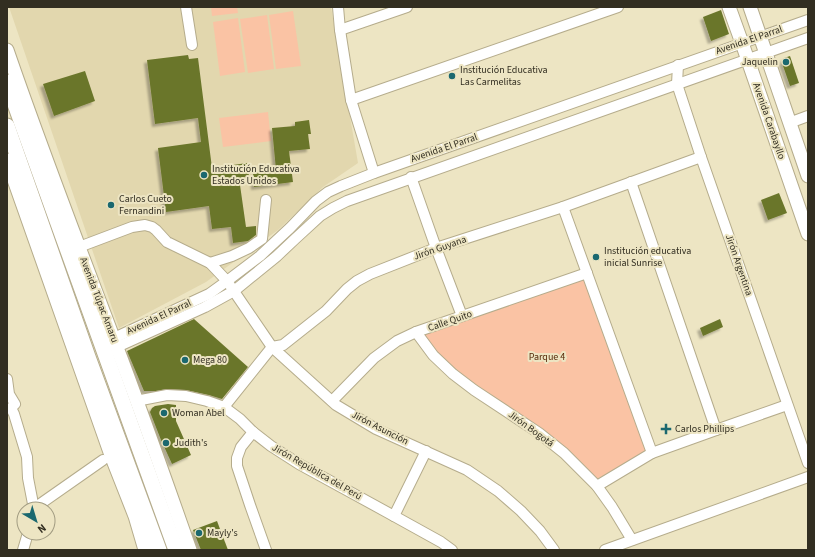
<svg xmlns="http://www.w3.org/2000/svg" width="815" height="557" viewBox="0 0 815 557" font-family="'Source Sans 3',sans-serif">
<style>
.built{fill:#e2d7ae}
.green{fill:#fac3a4}
.building{fill:#6b762b;filter:url(#shadow)}
.lines{fill:none;stroke-linecap:round;stroke-linejoin:round}
.minor-casing{stroke:#b5ac8c;stroke-width:12}
.major-casing{stroke:#b5ac8c;stroke-width:15}
.highway-casing{stroke:#b5ac8c;stroke-width:17}
.minor{stroke:#fff;stroke-width:10}
.major{stroke:#fff;stroke-width:13}
.highway{stroke:#fff;stroke-width:15}
.poi-dot{fill:#1b686f;stroke:#ede5c3;stroke-width:1.5}
.labels{text-anchor:middle;dominant-baseline:central;stroke-width:4;stroke-linejoin:round;paint-order:stroke}
.street-label{font-size:10px;fill:#322e21;stroke:#ede5c3}
.poi-label{font-size:10px;fill:#322e21;stroke:#ede5c3;text-anchor:start}
.park-label{font-size:10px;fill:#552908;stroke:#ede5c3}
</style>
<defs>
<filter id="shadow"><feDropShadow dx="-3" dy="3" stdDeviation="1" flood-color="#0004"/></filter>
</defs>
<rect width="100%" height="100%" fill="#ede5c3"/>
<polygon class="built" points="9,7 331,7 358,163 323,187 278,230 206,282 119,328"/>
<g class="green">
<polygon points="211,7 237,7 238,13 212,16"/>
<polygon points="293,11 301,66 276,69 269,15"/>
<polygon points="267,15 274,69 248,73 240,19"/>
<polygon points="238,18 245,72 220,76 213,22"/>
<polygon points="268,112 271,141 223,147 219,118"/>
<polygon points="584,278 647,452 597,479 567,449 542,429 516,412 459,373 437,354 423,335"/>
</g>
<g class="building">
<polygon points="721,10 729,34 711,41 703,17"/>
<polygon points="188,55 189,59 198,58 212,168 247,163 249,176 239,178 246,227 256,226 256,235 248,241 233,243 231,227 212,229 209,206 166,212 158,148 201,142 198,118 155,124 147,60"/>
<polygon points="790,56 799,83 790,86 782,63 784,58"/>
<polygon points="85,71 95,101 54,116 43,84"/>
<polygon points="309,120 311,134 308,134 310,149 289,151 293,182 254,187 253,173 276,170 272,128 295,126 295,122"/>
<polygon points="779,193 787,213 768,220 761,200"/>
<polygon points="194,319 248,367 222,399 209,395 186,390 167,389 156,391 144,391 127,351"/>
<polygon points="720,319 723,327 703,336 700,328"/>
<polygon points="168,404 176,405 176,421 191,455 172,464 161,440 150,412 152,408 155,406"/>
<polygon points="217,521 228,550 201,550 193,530"/>
</g>
<g class="lines">
<g class="minor-casing">
<g id="minor">
<polyline points="186,7 192,45"/>
<polyline points="338,7 340,30 351,100 374,173"/>
<polyline points="340,30 407,7"/>
<polyline points="678,65 677,84 701,157 808,463"/>
<polyline points="351,100 618,7"/>
<polyline points="789,123 808,116"/>
<polyline points="411,177 436,248 462,316"/>
<polyline points="631,182 716,430"/>
<polyline points="563,207 652,453"/>
<polyline points="79,247 132,227 145,225 152,227 156,230 167,242 210,263 227,281 272,347 336,405 376,429 467,470 498,491 521,511 540,531 554,550"/>
<polyline points="210,263 232,256 249,248 262,239 266,200"/>
<polyline points="416,332 433,355 453,374 474,390 539,433 564,453 597,486 612,507 632,540"/>
<polyline points="114,338 209,294 227,281 260,256 290,228 316,201 328,192 341,186 374,173 808,20"/>
<polyline points="117,347 205,307 234,291 277,256 295,239 320,216 333,208 347,201 808,38"/>
<polyline points="7,379 9,394 15,404 11,408 14,414 27,457 28,478 34,509"/>
<polyline points="136,401 167,395 186,396 207,401 224,407 240,419 253,432 271,446 299,464 394,516 441,542 452,550"/>
<polyline points="332,401 374,358 397,341 416,332 587,273"/>
<polyline points="224,407 272,347 283,345 326,311 347,289 357,281 370,274 436,248 563,207 701,157"/>
<polyline points="253,432 241,447 237,458 237,466 250,505 266,550"/>
<polyline points="597,486 652,453 716,430 787,405"/>
<polyline points="33,509 103,460"/>
<polyline points="394,516 426,451"/>
<polyline points="23,550 28,533"/>
<polyline points="605,550 808,477"/>
</g>
</g>
<g class="major-casing">
<g id="major">
<polyline points="729,7 742,43 808,234"/>
<polyline points="750,7 808,176"/>
<path d="M7 50C41 149 79 247 116 345 142 413 166 482 190 550"/>
<polyline points="7,160 111,455 135,516 145,550"/>
</g>
</g>
<g class="highway-casing">
<g id="highway">
<polyline points="7,82 176,550"/>
<polyline points="7,126 88,357 159,550"/>
</g>
</g>
<use href="#minor" class="minor"/>
<use href="#major" class="major"/>
<use href="#highway" class="highway"/>
</g>
<g class="poi-dot">
<circle cx="786" cy="62" r="4"/>
<circle cx="452" cy="76" r="4"/>
<circle cx="204" cy="175" r="4"/>
<circle cx="111" cy="205" r="4"/>
<circle cx="596" cy="257" r="4"/>
<circle cx="185" cy="360" r="4"/>
<circle cx="164" cy="413" r="4"/>
<path d="M664 423h4v4h4v4h-4v4h-4v-4h-4v-4h4z"/>
<circle cx="166" cy="443" r="4"/>
<circle cx="199" cy="533" r="4"/>
</g>
<g class="labels">
<g class="street-label">
<text transform="translate(749 40) rotate(-19)">Avenida El Parral</text>
<text transform="translate(769 121) rotate(71)">Avenida Carabayllo</text>
<text transform="translate(444 148) rotate(-19)">Avenida El Parral</text>
<text transform="translate(440 248) rotate(-19)">Jirón Guyana</text>
<text transform="translate(739 265) rotate(71)">Jirón Argentina</text>
<text transform="translate(99 300) rotate(69)">Avenida Túpac Amaru</text>
<text transform="translate(159 317) rotate(-25)">Avenida El Parral</text>
<text transform="translate(450 321) rotate(-19)">Calle Quito</text>
<text transform="translate(380 428) rotate(27)">Jirón Asunción</text>
<text transform="translate(531 429) rotate(36)">Jirón Bogotá</text>
<text transform="translate(317 472) rotate(30)">Jirón República del Perú</text>
</g>
<g class="poi-label">
<text x="778" y="62" text-anchor="end">Jaquelin</text>
<text x="460" y="70">Institución Educativa<tspan x="460" dy="12">Las Carmelitas</tspan></text>
<text x="212" y="169">Institución Educativa<tspan x="212" dy="12">Estados Unidos</tspan></text>
<text x="119" y="199">Carlos Cueto<tspan x="119" dy="12">Fernandini</tspan></text>
<text x="604" y="251">Institución educativa<tspan x="604" dy="12">inicial Sunrise</tspan></text>
<text x="193" y="360">Mega 80</text>
<text x="172" y="413">Woman Abel</text>
<text x="675" y="429">Carlos Phillips</text>
<text x="174" y="443">Judith's</text>
<text x="207" y="533">Mayly's</text>
</g>
<g class="park-label">
<text x="547" y="357">Parque 4</text>
</g>
</g>
<rect width="815" height="557" fill="none" stroke="#322e21" stroke-width="16"/>
<g transform="translate(36 521) rotate(142)"><circle r="19" fill="#ede5c3" stroke="#a29c82"/>
<path d="M0-3L7 15L0 10L-7 15Z" fill="#1b686f"/>
<text y="-6" font-size="11" font-weight="bold" text-anchor="middle" fill="#322e21">N</text>
</g>
</svg>
